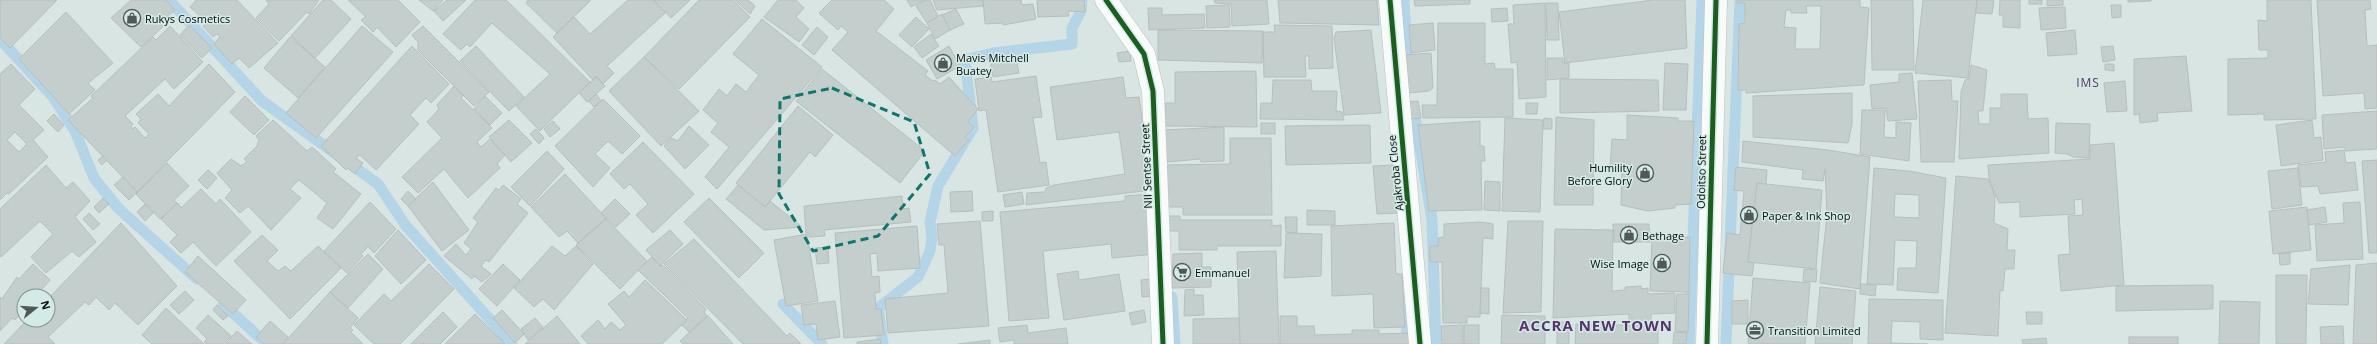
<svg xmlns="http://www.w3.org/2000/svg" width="2377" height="344" viewBox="0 0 2377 344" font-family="'Open Sans',sans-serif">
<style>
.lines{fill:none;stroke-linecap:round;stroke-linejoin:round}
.stream{stroke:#b4d5e7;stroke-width:11}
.building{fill:#c4cecd;stroke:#b6bfbe;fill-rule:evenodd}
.minor-casing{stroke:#b9c1c0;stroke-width:23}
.minor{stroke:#f9fbfb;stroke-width:22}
.cycleway-casing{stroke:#d4eae6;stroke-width:8}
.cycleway{stroke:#1b5e20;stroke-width:5}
.marked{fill:none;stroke:#0f766e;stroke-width:3;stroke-dasharray:8 5;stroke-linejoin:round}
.labels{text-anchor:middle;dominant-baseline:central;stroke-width:3;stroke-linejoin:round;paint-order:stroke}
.poi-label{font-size:11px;fill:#060d0c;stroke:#d4eae6;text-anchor:start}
.street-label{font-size:11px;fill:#060d0c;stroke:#d4eae6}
.neighbourhood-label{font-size:12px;letter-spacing:1px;fill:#58336b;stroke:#d4eae6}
.district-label{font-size:15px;font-weight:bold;letter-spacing:1px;fill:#58336b;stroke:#d4eae6}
</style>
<rect width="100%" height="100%" fill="#d9e5e2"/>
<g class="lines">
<g class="stream">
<polyline points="169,0 262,101 378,184 406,226 512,344"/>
<polyline points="1404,0 1408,69"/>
<polyline points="0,39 53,97 75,131 94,178 118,208 197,279"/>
<polyline points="1410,108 1410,121 1416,122 1432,220 1436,344"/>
<polyline points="1172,297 1175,344"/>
<polyline points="1406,299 1407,344"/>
<polyline points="223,304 267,344"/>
<polyline points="783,304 822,344"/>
<polyline points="883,344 878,308 918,277 930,251 932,238 930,222 938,186 973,128 965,60 993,53 1072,44 1072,28 1081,11 1082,0"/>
<polyline points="1689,344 1702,0"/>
<polyline points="1726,344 1740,0"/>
</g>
</g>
<g class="building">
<polygon points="0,0 57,0 10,48 0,38"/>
<polygon points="131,0 166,0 175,10 167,17 171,19 141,47 111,18"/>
<polygon points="196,0 237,0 278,43 249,68 239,58 232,64 214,44 220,37 217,34 213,37 203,26 207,23 190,7"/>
<polygon points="266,0 319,0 309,14 307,12 279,41 256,18 269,4"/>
<polygon points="323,0 331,0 351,19 315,58 291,36"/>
<polygon points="348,0 398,0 420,22 396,47 377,27 373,32 361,20 366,17"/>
<polygon points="419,0 443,0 433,11"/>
<polygon points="447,0 466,0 443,21 434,11"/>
<polygon points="475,0 506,0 590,82 540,131 516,106 550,74 492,23 470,47 467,44 461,50 443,34"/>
<polygon points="528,0 590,0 590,1 557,33 526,3"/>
<polygon points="628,0 653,0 665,13 607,66 614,73 603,84 596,76 593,80 553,37 574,17 590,34"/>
<polygon points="654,0 690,0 671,18"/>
<polygon points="699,0 733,0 750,17 679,89 644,57"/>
<polygon points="735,0 748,0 755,6 750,14"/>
<polygon points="778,0 796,0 804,8 796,17 809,29 799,42 764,17"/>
<polygon points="832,0 884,0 894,9 876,31 928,71 925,75 933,81 935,80 940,84 949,77 978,109 968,122 974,127 965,137 969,140 955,156 832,50 848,32 841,26 838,30 819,13"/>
<polygon points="907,0 924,0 911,7"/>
<polygon points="926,0 930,0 938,16 927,23 916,6"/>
<polygon points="933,0 983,0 983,6 937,10"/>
<polygon points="983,0 1021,0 1022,5 1033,4 1036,19 1003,25 1003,23 985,24"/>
<polygon points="1037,0 1084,0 1085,12 1068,11 1069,16 1038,17"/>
<polygon points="1214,0 1267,0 1269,24 1232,26 1231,4 1215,3"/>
<polygon points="1278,0 1377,0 1379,25 1280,23"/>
<polygon points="1414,0 1470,0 1470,4 1415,6"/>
<polygon points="1653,0 1685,0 1687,48 1565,63 1559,12"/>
<path d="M1737 0H1860V7L1869 8 1864 85 1746 93V90H1738L1739 24 1745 23V3H1737ZM1806 6H1821L1820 49H1795L1796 28 1784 27 1786 10H1791V13H1807Z"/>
<polygon points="1871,0 1913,0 1914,70 1872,70"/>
<polygon points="1923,0 1977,0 1968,78 1915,73"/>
<polygon points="1977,0 1994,0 1992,14 1976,13"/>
<polygon points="2000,0 2020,0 2020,28 2003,27 2003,15 1999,15"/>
<rect x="2029" y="0" width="13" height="4"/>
<polygon points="2047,0 2063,0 2063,5 2047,6"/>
<polygon points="2128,0 2151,0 2151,1 2128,2"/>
<polygon points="2267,0 2311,0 2316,119 2264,120 2264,114 2228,115 2228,59 2268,58 2268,50 2259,50 2258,20 2267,21"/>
<polygon points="2317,0 2370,0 2371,9 2365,10 2367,46 2377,45 2377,108 2365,109 2364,93 2323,96"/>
<polygon points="1545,3 1546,97 1519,99 1517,62 1511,63 1508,24 1514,24 1513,5"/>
<polygon points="1546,3 1558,3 1559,40 1547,40"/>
<polygon points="1229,5 1230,27 1207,28 1206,6"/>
<polygon points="2111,5 2121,5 2121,17 2112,18"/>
<polygon points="2065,7 2066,28 2041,30 2039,8"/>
<polygon points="1148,8 1162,8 1162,15 1204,14 1205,28 1149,30"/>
<polygon points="1507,8 1508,21 1492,22 1491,9"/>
<polygon points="956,9 964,24 950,30 942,15"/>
<polygon points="66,12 113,63 88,83 95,90 69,114 19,59"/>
<polygon points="942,14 950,30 935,39 927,23"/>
<polygon points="916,17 929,29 912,47 899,35"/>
<polygon points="762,19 822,67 717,189 705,177 729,147 711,132 718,123 703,110 719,89 727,96 736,84 746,92 759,75 733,54"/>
<polygon points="1433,23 1435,50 1411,53 1409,25"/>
<polygon points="1438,23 1485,23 1485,64 1494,63 1495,69 1513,69 1513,117 1423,118 1422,105 1437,105"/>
<polygon points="189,25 212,48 202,58 180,35"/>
<polygon points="1274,25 1332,26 1333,68 1309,69 1309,56 1305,56 1306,77 1264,77 1263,32 1275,32"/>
<polygon points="170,26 203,62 174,89 165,79 125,116 133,124 131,126 133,129 135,127 145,138 149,134 138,123 141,119 136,114 158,94 169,106 209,64 235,92 137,192 68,120 93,98 91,96 153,37 156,40"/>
<polygon points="362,26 393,52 316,138 286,113"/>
<polygon points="423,26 489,92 474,106 418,50 418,42 412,35"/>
<polygon points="817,27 828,37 814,55 802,45"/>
<polygon points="1158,30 1263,31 1262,63 1158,60"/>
<polygon points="1371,30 1381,113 1344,115 1334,38 1336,32"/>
<polygon points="2075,30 2077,54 2048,56 2046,33"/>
<polygon points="931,34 939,46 922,58 914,47"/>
<polygon points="290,37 325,67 298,98 264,68"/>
<polygon points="412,46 449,84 431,103 426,98 410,115 419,124 376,170 360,155 356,158 363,163 355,174 348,168 346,170 321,146"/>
<polygon points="476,46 524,97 509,111 460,61"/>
<polygon points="949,46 960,66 937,79 926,60"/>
<polygon points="2113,46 2115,60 2103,62 2101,47"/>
<polygon points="1130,51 1131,61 1119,62 1117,53"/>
<polygon points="1431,53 1433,88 1429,91 1409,93 1406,55"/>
<polygon points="2186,56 2192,111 2157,113 2158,121 2140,123 2139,114 2134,115 2134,59"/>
<polygon points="644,57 699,111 661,146 609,91"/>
<polygon points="1016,57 1019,73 993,77 990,60"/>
<polygon points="1547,58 1563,58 1563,63 1569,63 1569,78 1547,80"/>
<polygon points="1665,63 1688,64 1686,110 1663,110"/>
<path d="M11 64 35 89 19 105 44 130 33 140 48 157 9 194 7 193 0 200V74ZM15 132 27 144 19 152 7 140Z"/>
<polygon points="2105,64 2114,64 2114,71 2105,70"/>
<polygon points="1971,65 1987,70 1983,111 1978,111 1979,124 1990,124 1990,108 2001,108 2001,94 2027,94 2028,119 2048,118 2049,153 1959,159 1961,92 1965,80 1969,79"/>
<polygon points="822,69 925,151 900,183 796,101"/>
<polygon points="1256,71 1257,127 1165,126 1165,103 1175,103 1175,72"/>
<polygon points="1912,73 1917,119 1888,121 1886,108 1872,109 1870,85 1899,82 1899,74"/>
<polygon points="1036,76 1042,117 1033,118 1040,163 1046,162 1049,185 998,192 986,110 979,111 975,79 991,77 992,82"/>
<polygon points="596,77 605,86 587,102 579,93"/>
<polygon points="1123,77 1126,98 1139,97 1152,190 1026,205 1027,193 1045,192 1046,188 1054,185 1125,174 1119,132 1057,140 1050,87"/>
<polygon points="1560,79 1658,80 1659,111 1560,113"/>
<polygon points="1273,80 1311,80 1312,91 1337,91 1336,111 1342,112 1344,120 1260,119 1261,103 1272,103"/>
<polygon points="1951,80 1952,101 1958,101 1954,162 1921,162 1918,81"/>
<polygon points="2125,81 2127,111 2107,112 2104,83"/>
<polygon points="454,86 463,96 461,98 492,128 477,142 481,147 490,139 505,155 497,164 500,168 468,198 444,169 418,193 402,177 442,138 427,122 439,109 437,105"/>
<polygon points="1852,93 1852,124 1848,143 1753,137 1753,96"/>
<polygon points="596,94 601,101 594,107 589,101"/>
<polygon points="245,96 269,120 254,135 230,112"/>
<polygon points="485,96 502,113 490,125 474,109"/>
<polygon points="603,99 640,136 622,154 608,141 595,154 610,168 593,187 555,146"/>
<polygon points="1418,101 1421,118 1411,119 1410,102"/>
<polygon points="1526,103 1538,103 1537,114 1526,114"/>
<polygon points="798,106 833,135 815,157 810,152 765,207 736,183"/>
<polygon points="1862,110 1885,110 1884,137 1896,138 1896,122 1911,123 1909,161 1860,154"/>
<polygon points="2377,111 2377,149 2345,151 2345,147 2324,149 2322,115"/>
<polygon points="54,114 64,125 58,132 47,121"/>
<polygon points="1627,115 1678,118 1678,121 1694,121 1691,204 1675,205 1675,208 1648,211 1621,205 1622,171 1610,168 1612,139 1627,140"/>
<polygon points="1556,117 1594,120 1593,205 1554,205"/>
<polygon points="1505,118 1543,120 1540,212 1502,211"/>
<polygon points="1544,118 1552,119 1552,129 1543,129"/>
<polygon points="273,120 307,151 312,147 336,169 333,172 361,194 333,229 317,218 327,203 299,180 290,189 301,198 271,230 248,206 240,213 225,198 232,190 217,173 231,159 241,166 247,162 244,159 257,146 259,140 256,136"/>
<polygon points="509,120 532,143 511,162 489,137"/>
<polygon points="2312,120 2314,138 2321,137 2323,160 2281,166 2276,125"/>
<polygon points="553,121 560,129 550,137 544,129"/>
<polygon points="1480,121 1480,146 1484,146 1485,161 1481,161 1482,210 1429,211 1418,125"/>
<rect x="1261" y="123" width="14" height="11"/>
<polygon points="2056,123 2090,124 2089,158 2073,157 2067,154 2055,153"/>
<polygon points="1370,125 1371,163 1286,165 1285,126"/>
<polygon points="689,126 709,145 685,169 664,146 671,138 678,141"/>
<polygon points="1224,127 1224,161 1201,162 1200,159 1167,162 1164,130"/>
<polygon points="536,129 544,138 539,144 530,134"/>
<polygon points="1230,138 1271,138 1272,215 1183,215 1183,207 1166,207 1165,165 1230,164"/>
<polygon points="1743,141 1828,150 1870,157 1860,289 1820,283 1827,214 1825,169 1823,181 1802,179 1803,170 1742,162"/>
<polygon points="643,142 694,194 653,233 636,215 648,204 630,184 624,189 610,174"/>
<polygon points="2114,143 2124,285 2061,291 2058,255 2070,254 2068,216 2083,215 2082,199 2074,200 2075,214 2020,217 2020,202 1999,203 1989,179 1988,165 2090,159 2090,145"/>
<polygon points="2344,150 2346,163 2355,162 2358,190 2320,194 2318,186 2301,187 2298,165 2326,162 2325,152"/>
<polygon points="547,151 564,169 530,206 511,187"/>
<polygon points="103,156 107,160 102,165 98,160"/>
<polygon points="2377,160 2377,253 2369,253 2362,161"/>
<polygon points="167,163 189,186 174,200 177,203 160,219 136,194"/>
<polygon points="46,165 66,188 73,182 90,201 75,217 96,242 79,257 72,251 46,273 31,257 53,234 40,221 1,257 0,255 0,209"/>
<polygon points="1394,165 1398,213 1377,214 1373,166"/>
<polygon points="1736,167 1767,170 1766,184 1757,183 1748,262 1754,263 1752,276 1723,273 1727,233 1740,235 1744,191 1734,190"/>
<path d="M1874 168 1909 171 1946 178 1938 293 1897 290 1898 268H1916L1917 241 1895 240 1893 285 1867 284ZM1895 194 1919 195V218L1894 217Z"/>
<polygon points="2298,168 2302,205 2272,209 2268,171"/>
<polygon points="208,170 217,178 207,189 198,180"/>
<polygon points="565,174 606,218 578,243 567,231 559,237 531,207"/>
<polygon points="1956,176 1988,179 1995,196 1994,223 2008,229 2007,250 2015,250 2014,269 2005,269 2003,291 2000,290 1998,336 1945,333"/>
<polygon points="123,177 137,192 129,200 114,185"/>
<polygon points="1485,181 1500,182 1500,211 1484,210"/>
<polygon points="433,182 469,230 442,251 408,206"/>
<polygon points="1757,183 1822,190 1816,269 1748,262"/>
<polygon points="503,185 521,199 517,204 528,213 489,262 486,260 481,266 491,274 482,282 474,276 472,279 444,256 456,244 466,255 471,249 464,243 478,222 473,218 496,188 499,190"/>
<polygon points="738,185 765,207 770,201 802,227 764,230 726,199"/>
<polygon points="201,189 216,204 220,199 251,232 216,266 193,242 181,253 170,242 177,235 161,219 178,203 181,208"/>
<polygon points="408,191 416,199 408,206 401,199"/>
<polygon points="972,191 973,211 951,212 950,192"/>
<polygon points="1022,192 1024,204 1005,207 1003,195"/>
<polygon points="1151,194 1156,254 1112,258 1111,244 1043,251 1049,318 1009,321 1000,212 1125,201 1125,196"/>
<polygon points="902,196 903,209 909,208 911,222 824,230 825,236 809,237 809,233 806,233 804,206"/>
<polygon points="103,198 109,204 99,213 94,207"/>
<polygon points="709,198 764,253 739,278 684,222"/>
<polygon points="615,199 630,214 616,227 601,213"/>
<polygon points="370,202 396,229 374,253 368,247 361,254 363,256 347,273 324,251"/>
<polygon points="2360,202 2363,259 2317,261 2315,225 2344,223 2343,203"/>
<polygon points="145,204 153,213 145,221 137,212"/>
<polygon points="2307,207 2311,250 2273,254 2269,211"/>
<polygon points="2325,207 2327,222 2309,225 2307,210"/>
<polygon points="1307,210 1335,211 1335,225 1307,225"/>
<polygon points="993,211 993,221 982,221 982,212"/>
<polygon points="89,213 100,224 93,230 83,219"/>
<polygon points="1168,216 1180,216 1180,220 1272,220 1272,226 1281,225 1281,246 1217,246 1217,250 1179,250 1179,231 1169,231"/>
<polygon points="1285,217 1297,217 1297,233 1286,232"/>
<polygon points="606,219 647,261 620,289 576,245"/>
<polygon points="980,221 989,326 888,333 885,299 948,293 944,245 939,245 937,224"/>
<polygon points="1508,221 1543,221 1541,312 1503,313"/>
<polygon points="1480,222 1493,224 1493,239 1483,238 1480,317 1467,317 1467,323 1443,323 1442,262 1430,262 1430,246 1438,246 1438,238 1444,237 1444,224"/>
<polygon points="121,223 177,286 138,325 115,303 109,310 96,297 89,305 85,302 48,337 55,344 4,344 27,320 48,320 48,299"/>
<polygon points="1394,223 1396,274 1402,274 1405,327 1374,328 1373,294 1332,296 1331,226"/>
<polygon points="1613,224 1649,224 1650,242 1614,242"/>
<polygon points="917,226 920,268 878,271 877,253 870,254 872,277 879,276 880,292 875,293 876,309 881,309 884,335 844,338 835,233"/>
<polygon points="1555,229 1613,230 1612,291 1625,290 1625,287 1641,286 1641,289 1648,288 1648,294 1675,293 1675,313 1651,314 1651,320 1629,321 1629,314 1553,318"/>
<polygon points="398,230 426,260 401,284 375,256"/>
<polygon points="670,230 683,244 660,266 646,250"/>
<polygon points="1286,233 1322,234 1321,276 1284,278"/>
<polygon points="807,234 818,301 786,306 774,240"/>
<polygon points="262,235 278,250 267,261 278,271 285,266 291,271 318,246 341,268 290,319 234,261"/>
<polygon points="1652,236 1690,237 1689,292 1650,291"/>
<polygon points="694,239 787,336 790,333 801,344 743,344 664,264"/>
<polygon points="552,246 565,256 576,246 593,264 554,310 543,299 534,307 514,288"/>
<polygon points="828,247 829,263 817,264 815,248"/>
<polygon points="1276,251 1279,344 1240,344 1237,252"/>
<polygon points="1202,253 1202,267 1211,267 1211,287 1172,288 1173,254"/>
<polygon points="2290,253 2290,264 2280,265 2279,254"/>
<polygon points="368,254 383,269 348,308 330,292"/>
<polygon points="198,256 246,300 233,314 185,272"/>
<polygon points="652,257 661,267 662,265 666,268 706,309 704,312 707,316 689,332 682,325 688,318 638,270"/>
<polygon points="2377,263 2377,344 2353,344 2356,265"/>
<polygon points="33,264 50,280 36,296 24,296 24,310 15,320 12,318 0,331 0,297 2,299 17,277 19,279"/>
<polygon points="429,264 454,289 400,344 374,344 354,325 384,294 391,301"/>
<polygon points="503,264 520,280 497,306 479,289"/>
<polygon points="2350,265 2348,305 2308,304 2311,269"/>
<polygon points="1804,269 1817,270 1816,282 1803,281"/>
<polygon points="1078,271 1079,280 1119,274 1125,311 1064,320 1057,274"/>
<polygon points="2276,275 2307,275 2306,344 2276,344"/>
<polygon points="1753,278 1810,283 1805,344 1748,344"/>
<polygon points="1153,279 1154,296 1142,297 1141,280"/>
<polygon points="645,280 687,320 662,344 588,344 581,336 598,320 605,329 611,322 620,330 626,325 608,304 624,291 629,297"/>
<polygon points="1861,284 1876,285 1875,296 1860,294"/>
<polygon points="2213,285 2213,309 2116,311 2116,286"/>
<polygon points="1820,287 1856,291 1852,344 1815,344"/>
<polygon points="1481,288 1489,288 1489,314 1480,313"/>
<polygon points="1194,289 1194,295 1203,295 1204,315 1184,316 1185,290"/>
<polygon points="185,291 194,300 179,314 170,305"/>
<polygon points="330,292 358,318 350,328 353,330 351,332 363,344 283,344"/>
<polygon points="1677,294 1689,294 1688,332 1675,331"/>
<polygon points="1869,299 1943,300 1943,340 1920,339 1920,322 1892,321 1891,343 1928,344 1868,344"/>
<polygon points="1748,300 1748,324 1732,324 1732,301"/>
<polygon points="835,301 840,337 818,340 816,324 804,325 801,305"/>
<polygon points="2220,301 2260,302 2259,344 2219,344"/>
<polygon points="217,305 228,316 223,320 213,310"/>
<polygon points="166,308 204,344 152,344 142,335"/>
<polygon points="502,310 524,334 515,343 493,318"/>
<polygon points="1144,310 1146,322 1132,325 1129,313"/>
<polygon points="443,312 457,327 440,344 411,344"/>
<polygon points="2026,312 2042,312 2042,324 2027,324"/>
<polygon points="475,314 505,344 445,344"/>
<polygon points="208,315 231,336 223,344 206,344 204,342 207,339 196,328"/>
<polygon points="1502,315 1545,316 1545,344 1501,344"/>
<polygon points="557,316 580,344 525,344 556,317"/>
<polygon points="708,316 733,344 683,344 680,341"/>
<polygon points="1280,316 1297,316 1297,326 1314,326 1315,335 1352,334 1352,330 1379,330 1379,334 1410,333 1410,344 1280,344"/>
<polygon points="535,318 543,327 528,340 521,329"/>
<polygon points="1239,318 1240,344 1193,344 1193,319"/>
<polygon points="270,321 288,337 282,344 264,344 256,337"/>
<rect x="1557" y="322" width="12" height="22"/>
<polygon points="1576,324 1658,326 1658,344 1575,344"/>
<polygon points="1027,325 1028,333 1066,328 1068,344 1014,344 1014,340 1000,342 998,328"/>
<polygon points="1463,325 1463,344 1442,344 1441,326"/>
<rect x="1464" y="325" width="15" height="19"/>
<polygon points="2343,326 2344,344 2321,344 2320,327"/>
<polygon points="237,331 252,344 225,344"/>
<polygon points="1674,332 1687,333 1686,344 1673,344"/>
<rect x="2129" y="337" width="49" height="7"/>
<polygon points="2046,338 2047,344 2023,344 2022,340"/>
<polygon points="880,339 881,344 857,344 857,342"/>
<polygon points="990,340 990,344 958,344"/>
</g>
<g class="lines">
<g class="minor-casing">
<g id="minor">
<polyline points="1106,0 1144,54 1153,91 1163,344"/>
<polyline points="1390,0 1420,344"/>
<polyline points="1707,344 1716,0"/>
</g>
</g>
<use href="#minor" class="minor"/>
<g class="cycleway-casing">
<g id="cycleway">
<polyline points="1106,0 1144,54 1153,91 1163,344"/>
<polyline points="1390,0 1420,344"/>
<polyline points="1707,344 1716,0"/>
</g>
</g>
<use href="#cycleway" class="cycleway"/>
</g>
<path class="marked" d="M832 88 914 122 930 174 878 236 813 251 779 194 780 99Z"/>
<defs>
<g id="shop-ring" transform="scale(0.9)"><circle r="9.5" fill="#d4eae6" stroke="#505957" stroke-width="1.5"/><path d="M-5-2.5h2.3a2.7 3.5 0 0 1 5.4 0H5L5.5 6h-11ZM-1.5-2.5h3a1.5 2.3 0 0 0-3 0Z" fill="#505957"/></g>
<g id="supermarket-ring" transform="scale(0.9)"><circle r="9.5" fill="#d4eae6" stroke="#505957" stroke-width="1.5"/><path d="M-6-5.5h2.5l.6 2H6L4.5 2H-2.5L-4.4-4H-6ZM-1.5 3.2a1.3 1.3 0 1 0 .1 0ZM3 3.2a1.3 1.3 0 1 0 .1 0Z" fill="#505957"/></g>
<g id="office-ring" transform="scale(0.9)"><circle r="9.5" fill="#d4eae6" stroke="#505957" stroke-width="1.5"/><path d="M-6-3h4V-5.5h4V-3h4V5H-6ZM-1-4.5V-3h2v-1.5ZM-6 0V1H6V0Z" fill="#505957"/></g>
</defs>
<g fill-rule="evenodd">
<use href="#shop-ring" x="132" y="18"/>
<use href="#shop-ring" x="943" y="63"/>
<use href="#shop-ring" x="1645" y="173"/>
<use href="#shop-ring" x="1749" y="215"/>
<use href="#shop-ring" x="1629" y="235"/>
<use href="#shop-ring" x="1662" y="263"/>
<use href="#supermarket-ring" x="1182" y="272"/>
<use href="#office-ring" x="1755" y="330"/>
</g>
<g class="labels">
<g class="poi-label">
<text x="145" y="18">Rukys Cosmetics</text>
<text x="956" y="57">Mavis Mitchell<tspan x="956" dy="13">Buatey</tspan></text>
<text x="1632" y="167" text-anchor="end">Humility<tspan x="1632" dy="13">Before Glory</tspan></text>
<text x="1762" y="215">Paper &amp; Ink Shop</text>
<text x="1642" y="235">Bethage</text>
<text x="1649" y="263" text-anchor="end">Wise Image</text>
<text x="1195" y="272">Emmanuel</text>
<text x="1768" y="330">Transition Limited</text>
</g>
<g class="street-label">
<text transform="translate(1146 166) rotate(-92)">NII Sentse Street</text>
<text transform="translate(1701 172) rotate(-89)">Odoitso Street</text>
<text transform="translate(1395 173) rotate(-96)">Ajakroba Close</text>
</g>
<g class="neighbourhood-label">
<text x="2088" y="82">IMS</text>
</g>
<g class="district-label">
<text x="1596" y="325">ACCRA NEW TOWN</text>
</g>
</g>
<g transform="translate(36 308) rotate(73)"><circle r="19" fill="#d4eae6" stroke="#82928f"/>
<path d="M0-3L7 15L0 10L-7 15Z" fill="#505957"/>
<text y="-6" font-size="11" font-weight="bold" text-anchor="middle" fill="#060d0c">N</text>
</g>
</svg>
